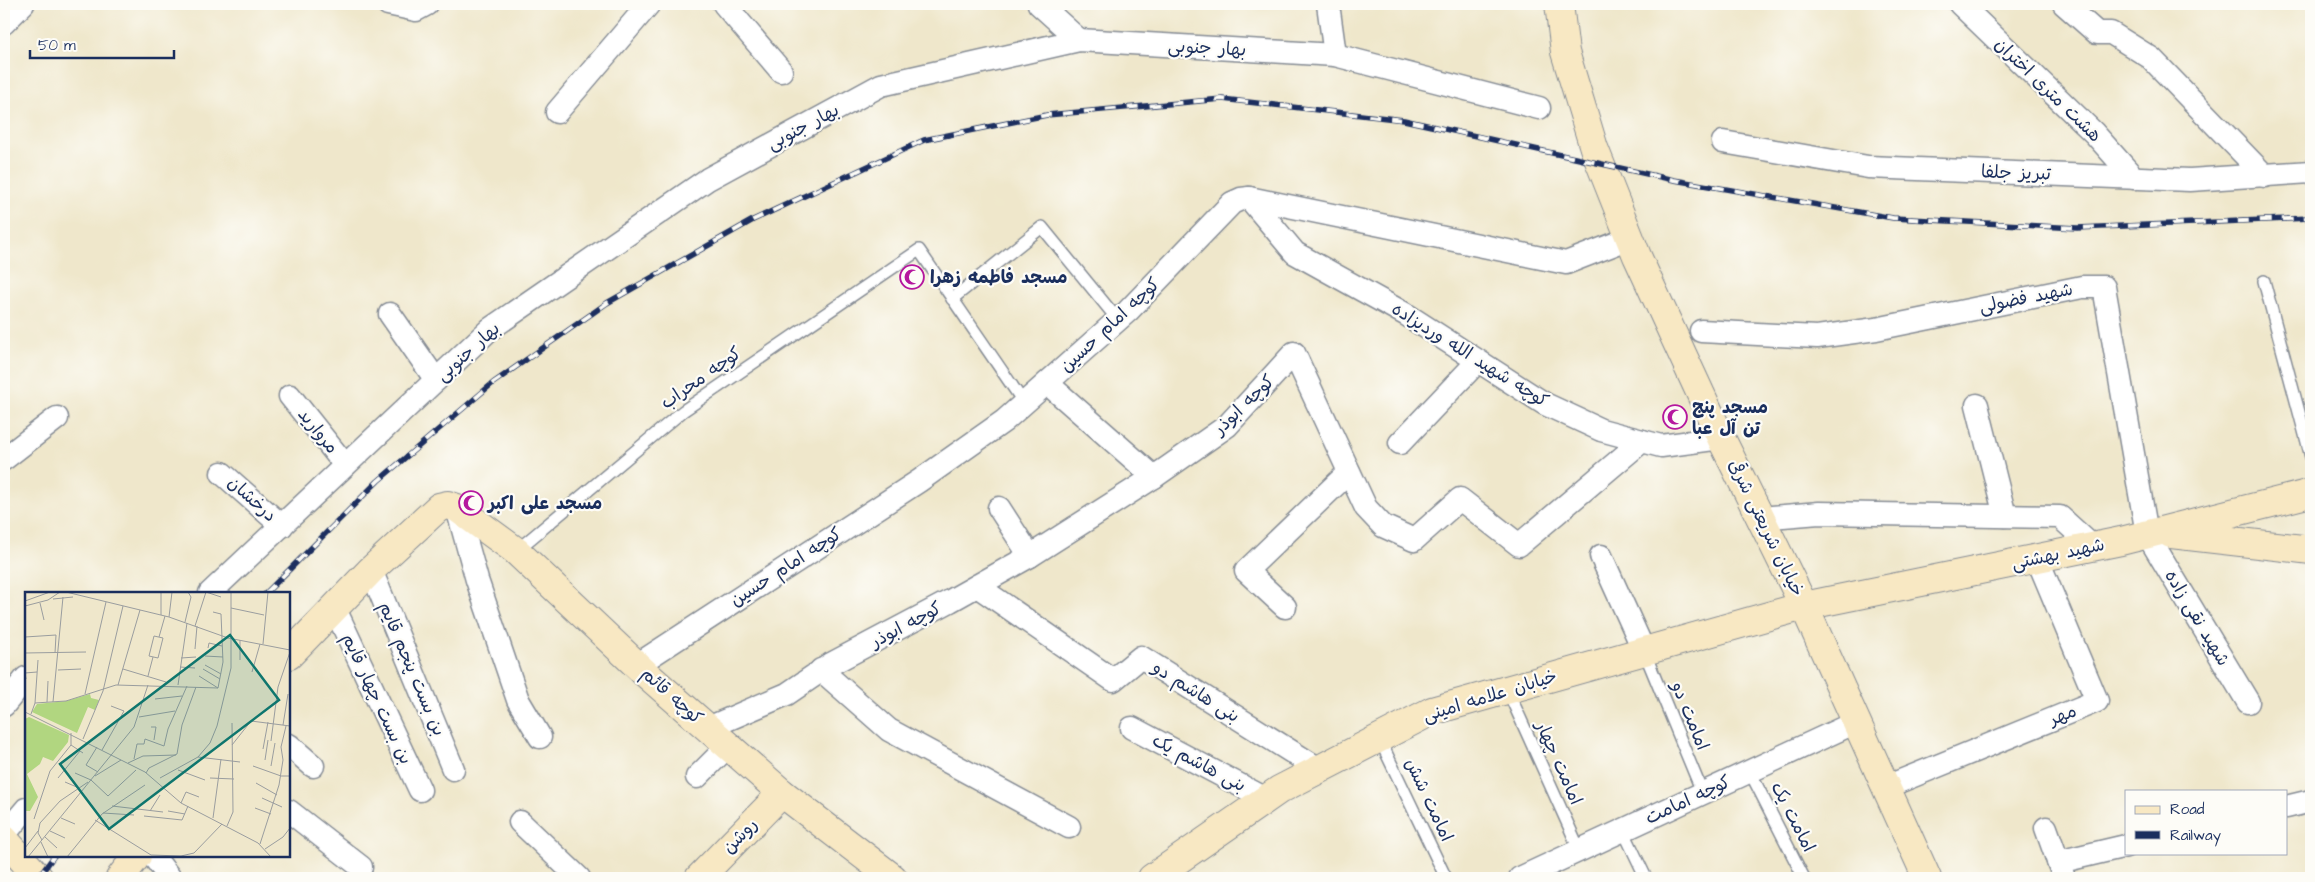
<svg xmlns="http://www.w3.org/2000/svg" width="2315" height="882" viewBox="0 0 2315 882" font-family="'Architects Daughter','Playpen Sans Arabic',sans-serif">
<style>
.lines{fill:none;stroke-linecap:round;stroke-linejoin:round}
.lane-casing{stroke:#858b94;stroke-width:14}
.street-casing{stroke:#858b94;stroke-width:25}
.secondary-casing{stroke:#858b94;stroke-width:30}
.lane{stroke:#fff;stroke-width:11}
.street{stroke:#fff;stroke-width:22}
.secondary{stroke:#f8e8c3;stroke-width:28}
.rail-casing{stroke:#1b2f5e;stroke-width:5.5}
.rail{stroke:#fdfcf7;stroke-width:4;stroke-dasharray:11;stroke-linecap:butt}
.labels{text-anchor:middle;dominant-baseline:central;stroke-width:4.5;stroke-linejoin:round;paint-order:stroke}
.street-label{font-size:18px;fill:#1b2f5e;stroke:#fdfcf7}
.poi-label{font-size:18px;font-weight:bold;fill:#1b2f5e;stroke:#fdfcf7;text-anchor:start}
.inset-road{fill:none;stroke:#9a9d9f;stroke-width:1}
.view{fill:#0f766e;fill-opacity:0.15;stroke:#0f766e;stroke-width:2.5}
.inset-edge{fill:none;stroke:#1b2f5e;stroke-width:2.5}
</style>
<rect width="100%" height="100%" fill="#fdfcf7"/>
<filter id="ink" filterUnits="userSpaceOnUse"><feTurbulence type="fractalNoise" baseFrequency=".02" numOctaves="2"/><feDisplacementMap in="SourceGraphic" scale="10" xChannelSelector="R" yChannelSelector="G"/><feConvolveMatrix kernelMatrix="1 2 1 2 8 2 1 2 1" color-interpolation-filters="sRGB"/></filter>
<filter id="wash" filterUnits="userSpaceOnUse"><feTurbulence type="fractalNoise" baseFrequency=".0096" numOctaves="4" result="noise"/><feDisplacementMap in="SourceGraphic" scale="20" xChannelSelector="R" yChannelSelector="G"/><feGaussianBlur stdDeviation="1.12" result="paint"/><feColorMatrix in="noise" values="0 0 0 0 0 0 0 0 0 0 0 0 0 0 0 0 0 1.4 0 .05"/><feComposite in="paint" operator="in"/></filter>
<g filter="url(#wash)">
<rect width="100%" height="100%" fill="#efe7cb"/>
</g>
<g filter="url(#ink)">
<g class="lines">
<g class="lane-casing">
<g id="lane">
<polyline points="2264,281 2311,457"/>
<polyline points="952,299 1042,227 1118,320"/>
<polyline points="516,551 683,411 919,250 1024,403"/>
<polyline points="1644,651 1703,794"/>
<polyline points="1507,689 1580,851"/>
<polyline points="1379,738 1446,878"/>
<polyline points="1750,772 1804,878"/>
<polyline points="1623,830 1646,878"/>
</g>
</g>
<g class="street-casing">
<g id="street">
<polyline points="388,4 416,10 427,4"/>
<polyline points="724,4 781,71"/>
<polyline points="1039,4 1079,40"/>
<polyline points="1328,4 1335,55"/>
<polyline points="1960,4 2094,133 2134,178"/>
<polyline points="2064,4 2097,33 2111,33 2151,58 2265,176"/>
<polyline points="4,23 23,4"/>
<polyline points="557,112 649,4"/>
<polyline points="1723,142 1868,167 2190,180 2311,172"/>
<polyline points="1249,198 1295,253 1407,315 1545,404 1601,430 1661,446 1721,438"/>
<polyline points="390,314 436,380"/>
<polyline points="1701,331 1817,337 1876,329 2082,287 2104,287 2147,534 2248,702"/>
<polyline points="1047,383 1154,477"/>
<polyline points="290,396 345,465"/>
<polyline points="1977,405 2005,516"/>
<polyline points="1400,443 1478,361"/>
<polyline points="4,459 57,418"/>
<polyline points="222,473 282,526"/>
<polyline points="457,508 477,580 518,700 540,737"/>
<polyline points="999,508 1030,556"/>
<polyline points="1760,518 1819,513 2060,517 2093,547"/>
<polyline points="1601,556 1644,651"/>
<polyline points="371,570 453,769"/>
<polyline points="977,586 1113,680 1141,657 1319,769"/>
<polyline points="210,593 490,329 708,179 881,85 1079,40 1335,55 1539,108"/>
<polyline points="1285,607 1246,571 1349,472"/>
<polyline points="335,609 420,790"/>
<polyline points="637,665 919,481 1004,421 1128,311 1232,203 1241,199 1249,198 1566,263 1630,238"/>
<polyline points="821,670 889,730 1069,827"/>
<polyline points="4,705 26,678"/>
<polyline points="708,728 787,694 831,664 950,601 1030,556 1154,477 1227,426 1294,353 1366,508 1383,526 1414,540 1460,499 1519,545 1642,441"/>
<polyline points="1132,728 1266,799"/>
<polyline points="289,745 313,766"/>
<polyline points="697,777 728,746"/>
<polyline points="1886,787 2097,701 2037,558"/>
<polyline points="2286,807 2311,801"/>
<polyline points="289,811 361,867"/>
<polyline points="520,822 579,878"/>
<polyline points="2046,828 2064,878"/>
<polyline points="4,835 26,809"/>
<polyline points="153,856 170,878"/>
<polyline points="2058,862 2126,846"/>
<polyline points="1520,878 1856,722"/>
</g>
</g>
<g class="secondary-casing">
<g id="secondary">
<polyline points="1559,4 1565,52 1594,148 1637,256 1721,438 1804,606 1927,878"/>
<polyline points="2171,534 2311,550"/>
<polyline points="289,655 371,570 439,507 448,505 457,508 516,551 645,673 782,793 893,878"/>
<polyline points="4,839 39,878"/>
<polyline points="120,878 137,856"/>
<polyline points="699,878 782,793"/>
<polyline points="1152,878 1279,790 1432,711 1804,606 2121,541 2311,493"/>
</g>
</g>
<use href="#lane" class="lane"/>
<use href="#street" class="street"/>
<use href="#secondary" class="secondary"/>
<g class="rail-casing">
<g id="rail">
<polyline points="266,593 378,481 493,383 607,303 753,220 924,140 1047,115 1222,99 1404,120 1674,180 1893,218 2077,228 2311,218"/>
<polyline points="38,878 54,856"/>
</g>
</g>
<use href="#rail" class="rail"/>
</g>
</g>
<defs>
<g id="mosque-ring" transform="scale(1.25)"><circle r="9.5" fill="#fdfcf7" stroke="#b5179e" stroke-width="1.5"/><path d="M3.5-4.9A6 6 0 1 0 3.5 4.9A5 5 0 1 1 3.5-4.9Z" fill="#b5179e"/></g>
</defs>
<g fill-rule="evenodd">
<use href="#mosque-ring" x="912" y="277"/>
<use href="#mosque-ring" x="1675" y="417"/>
<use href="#mosque-ring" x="471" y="503"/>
</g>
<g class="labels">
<g class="street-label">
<text transform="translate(1207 48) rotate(3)">بهار جنوبی</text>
<text transform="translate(2048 90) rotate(44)">هشت متری اختران</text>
<text transform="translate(803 127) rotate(-28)">بهار جنوبی</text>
<text transform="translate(2016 173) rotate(2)">تبریز جلفا</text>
<text transform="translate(2026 298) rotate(-11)">شهید فضولی</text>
<text transform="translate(1110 325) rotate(-43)">کوچه امام حسین</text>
<text transform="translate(468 352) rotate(-42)">بهار جنوبی</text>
<text transform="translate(1470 355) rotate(32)">کوچه شهید الله وردیزاده</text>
<text transform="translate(701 378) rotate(-35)">کوچه محراب</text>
<text transform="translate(1244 405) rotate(-44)">کوچه ابوذر</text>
<text transform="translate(318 431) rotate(51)">مروارید</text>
<text transform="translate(252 499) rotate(42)">درخشان</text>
<text transform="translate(1766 528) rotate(64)">خیابان شریعتی شرقی</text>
<text transform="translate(2058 554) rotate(-12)">شهید بهشتی</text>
<text transform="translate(786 567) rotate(-33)">کوچه امام حسین</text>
<text transform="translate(2197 618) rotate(59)">شهید نقی زاده</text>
<text transform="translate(906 625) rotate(-28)">کوچه ابوذر</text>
<text transform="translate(412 669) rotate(67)">بن بست پنجم قایم</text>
<text transform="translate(1196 692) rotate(32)">بنی هاشم دو</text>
<text transform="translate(672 696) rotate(42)">کوچه قائم</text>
<text transform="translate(1490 696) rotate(-17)">خیابان علامه امینی</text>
<text transform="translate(377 699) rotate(65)">بن بست چهار قایم</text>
<text transform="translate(2063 715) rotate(-22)">مهر</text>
<text transform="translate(1690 716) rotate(68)">امامت دو</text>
<text transform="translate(1199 763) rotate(28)">بنی هاشم یک</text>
<text transform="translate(1559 763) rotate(66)">امامت چهار</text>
<text transform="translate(1429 800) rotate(65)">امامت شش</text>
<text transform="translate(1688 800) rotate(-25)">کوچه امامت</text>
<text transform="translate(1793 817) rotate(63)">امامت یک</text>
<text transform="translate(740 836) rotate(-46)">روشن</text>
</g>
<g class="poi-label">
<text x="930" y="277">مسجد فاطمه زهرا</text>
<text x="1692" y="407">مسجد پنج<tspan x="1692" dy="21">تن آل عبا</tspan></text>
<text x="488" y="503">مسجد علی اکبر</text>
</g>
</g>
<g transform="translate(25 592)">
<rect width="265" height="265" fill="#efe7cb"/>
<path d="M65 102 66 106 74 108 70 118 63 115 52 141 7 120 12 112 41 109ZM4 125 44 143 43 150 28 169 18 165 15 172 2 182 13 205 5 219H0V127Z" fill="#b1d680"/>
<path class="inset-road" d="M41 0 144 25 203 46 265 58M181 0 196 5M28 7 48 5M0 9 25 0M15 11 19 28M0 14 23 8 35 0M206 16 239 23M188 20 196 22 198 70 193 96M136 23V0M144 25 147 0M160 30 166 5 163 0M170 34 181 0M129 44 138 46 133 66 124 64ZM0 45 31 43 30 61M134 45 140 24M238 52 243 0M183 56 184 51 197 54M170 57 172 34M0 61 61 60M180 64 198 65M156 66 171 65M215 68V48M180 73 196 82M155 75 170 76M98 77 141 90M178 77 195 87M33 78 56 77M227 80 235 52M123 84 128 65M174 84 193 96M1 87 0 81 12 80M93 93 115 18M153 93 162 31M60 102 81 10M130 107 157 104M22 110 23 89M28 110 38 5M10 111 13 68M0 120 120 180 156 211 233 251 246 265M6 122 10 111 41 109 91 93 193 96M114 125 150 119M258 133 263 102M126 135H131L129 148M46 141V153L58 161M58 147 78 99 98 14M246 149 253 95 265 60M207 153 226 129 265 134M72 155 61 173 73 180M238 157 243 130M77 158 99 119 86 114M173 165 215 170M109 167 112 152H119L120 147 139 154 143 137 162 94M240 168 243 148M103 171 118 164 151 163M228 174 256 184H265M246 174 250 151M153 178 180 188M50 181 66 188 83 204 111 178M121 181 124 176 152 162 157 133 171 95M70 184 96 168M33 186 55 159M135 186 173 165 185 151 192 134 206 76V0M185 186 209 187M40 190 54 196M231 191 252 203M237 206 257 215M156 211 161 200 174 205M87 214 138 220M230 216 246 222M125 219 135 203M143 219 160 222M78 221 109 223M119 224 157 228 163 214M36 226 50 232M188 226 196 167M9 227 25 179 46 153M70 228 126 263 156 264 169 261 197 232M202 234 208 220 207 131M25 239 40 246M20 245 32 256M17 248 13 241 15 231 35 209 63 190M16 250 23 265M235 252 254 193 258 168 256 155 261 134M0 256 13 239M240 257 258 245 265 236M3 265 109 135 123 93M42 265 77 222 120 193"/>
<path class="view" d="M205 43 254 108 84 237 35 172Z"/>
<rect width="265" height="265" class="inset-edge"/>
</g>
<rect width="2315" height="882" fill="none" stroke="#fdfcf7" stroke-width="20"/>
<rect x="2125" y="790" width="162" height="65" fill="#fdfcf7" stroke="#a3aaba"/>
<rect x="2135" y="806" width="25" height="8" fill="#f8e8c3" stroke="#a3aaba"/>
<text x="2170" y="814" font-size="15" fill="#1b2f5e">Road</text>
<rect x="2135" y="831" width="25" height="8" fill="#1b2f5e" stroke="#a3aaba"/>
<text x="2170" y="840" font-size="15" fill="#1b2f5e">Railway</text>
<path d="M30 50v8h144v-8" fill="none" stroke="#1b2f5e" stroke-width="2.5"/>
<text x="38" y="50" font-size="15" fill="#1b2f5e" stroke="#fdfcf7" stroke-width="4" paint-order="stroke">50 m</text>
</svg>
